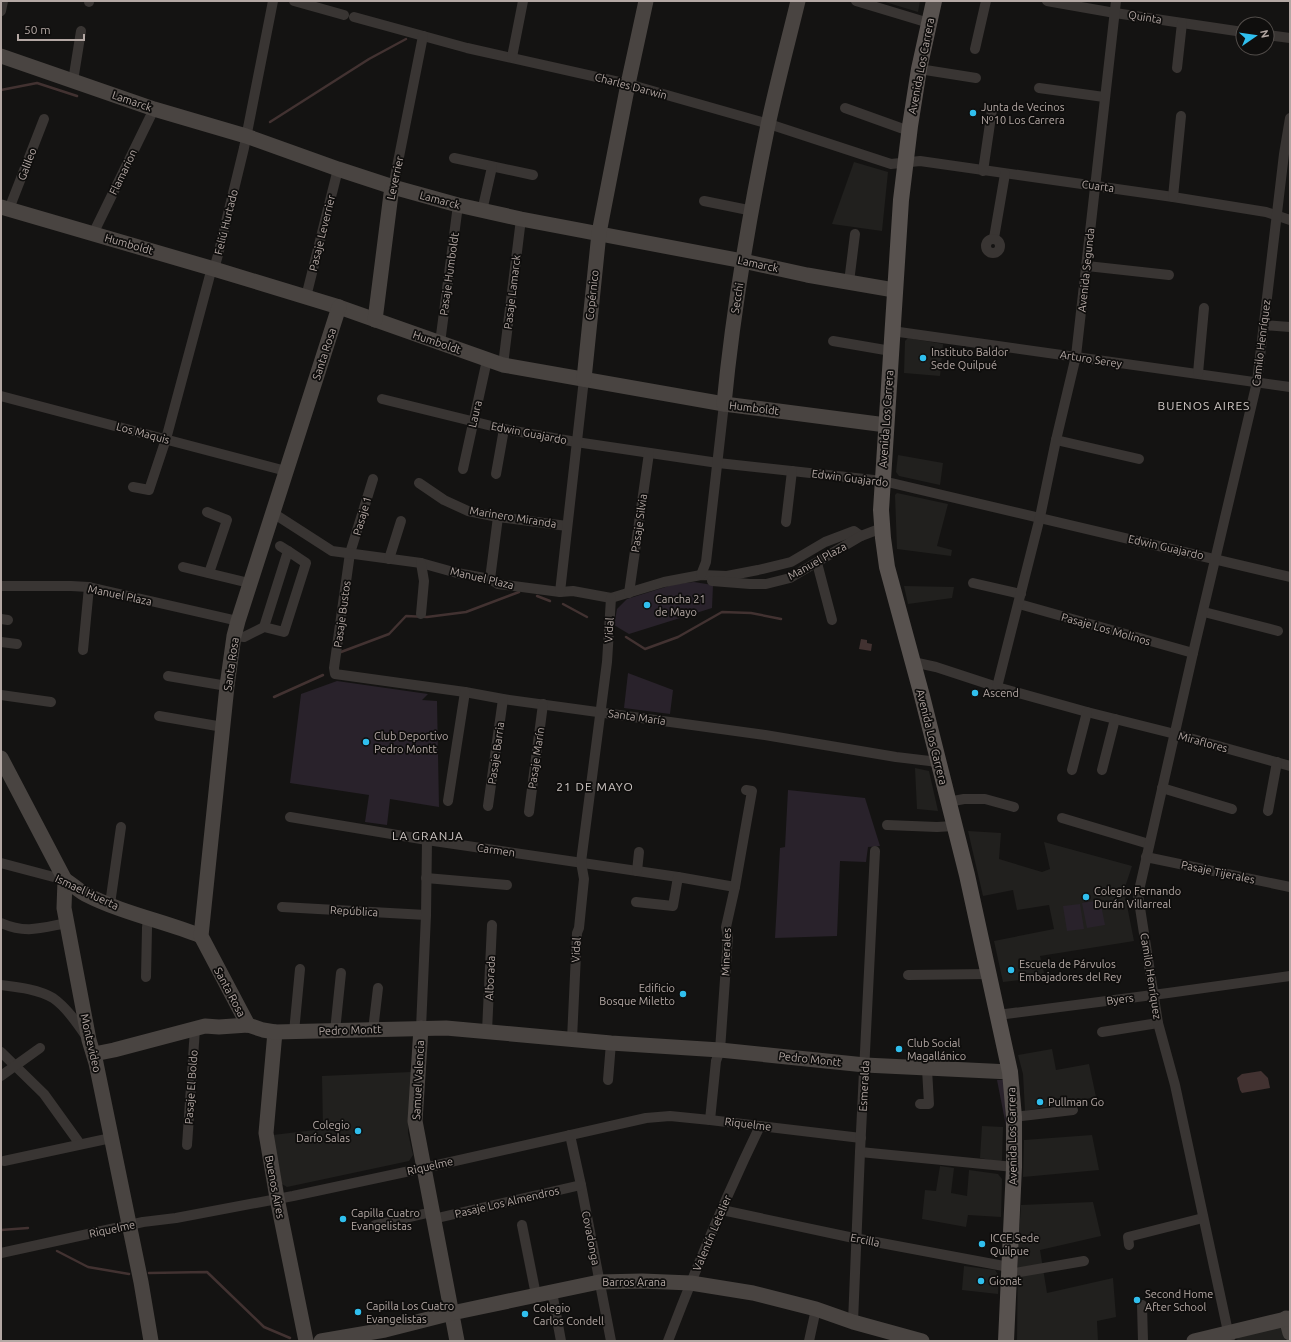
<svg xmlns="http://www.w3.org/2000/svg" width="1291" height="1342" viewBox="0 0 1291 1342" font-family="Ubuntu,sans-serif">
<style>
.built{fill:#21201e}
.green{fill:#29222b}
.water{fill:#423231}
.lines{fill:none;stroke-linecap:round;stroke-linejoin:round}
.stream{stroke:#423231;stroke-width:2.5}
.street{stroke:#393533;stroke-width:10}
.secondary{stroke:#494441;stroke-width:15}
.primary{stroke:#58524f;stroke-width:16}
.poi-dot{fill:#30bfee;stroke:#0f0e0d;stroke-width:1.5}
.labels{text-anchor:middle;dominant-baseline:central;stroke-width:3.5;stroke-linejoin:round;paint-order:stroke}
.street-label{font-size:11px;fill:#b4a8a4;stroke:#0f0e0d}
.poi-label{font-size:11px;fill:#b4a8a4;stroke:#0f0e0d;text-anchor:start}
.neighbourhood-label{font-size:12px;letter-spacing:1px;fill:#d0c8c5;stroke:#0f0e0d}
</style>
<rect width="100%" height="100%" fill="#141312"/>
<g class="built">
<polygon points="882,1 920,1 918,12"/>
<polygon points="854,162 888,172 882,231 832,224"/>
<polygon points="908,338 943,344 940,376 904,373 905,341"/>
<polygon points="898,455 943,463 940,485 899,476 896,472"/>
<polygon points="897,493 948,504 937,546 952,550 951,556 897,549 895,495"/>
<polygon points="904,586 954,587 952,598 908,604"/>
<polygon points="915,768 929,771 938,811 917,809"/>
<polygon points="968,831 1001,833 999,859 1042,872 1050,869 1044,842 1132,866 1124,890 1134,941 1040,956 1045,977 1003,982 994,941 1054,929 1049,905 1017,910 1013,890 983,896"/>
<polygon points="1052,1049 1056,1070 1089,1064 1096,1097 1025,1111 1023,1074 1018,1055"/>
<polygon points="411,1072 408,1133 413,1155 409,1161 287,1187 282,1184 273,1135 323,1129 322,1076"/>
<polygon points="982,1126 1003,1127 1002,1160 1000,1162 980,1158"/>
<polygon points="1092,1135 1099,1170 1023,1177 1024,1140"/>
<polygon points="940,1166 954,1168 951,1193 967,1196 969,1170 998,1174 1002,1179 1001,1217 968,1215 966,1227 922,1219 925,1190 936,1191"/>
<polygon points="1093,1202 1101,1236 1040,1250 1047,1293 1113,1278 1116,1317 1097,1321 1098,1341 1017,1341 1018,1248 1021,1205"/>
<polygon points="964,1266 995,1270 999,1276 998,1294 962,1290"/>
<polygon points="1278,1326 1283,1328 1286,1341 1237,1341 1238,1336"/>
</g>
<g class="green">
<polygon points="694,582 713,585 712,608 629,634 614,625 617,609 627,599 675,584"/>
<polygon points="628,673 673,690 670,714 624,708"/>
<polygon points="337,681 428,694 422,700 437,701 439,807 390,799 387,825 365,822 369,795 290,783 301,694"/>
<polygon points="788,790 865,798 880,846 868,847 866,862 840,861 837,936 775,938 780,848 785,847"/>
<polygon points="1100,900 1105,925 1087,928 1082,903"/>
<polygon points="1080,904 1084,929 1067,931 1063,906"/>
<polygon points="997,1080 1004,1080 1006,1126"/>
</g>
<g class="water">
<polygon points="861,639 867,640 867,643 872,644 871,651 859,649"/>
<polygon points="1261,1071 1268,1078 1270,1088 1242,1093 1240,1090 1237,1078 1242,1074"/>
</g>
<g class="lines">
<g class="stream">
<polyline points="1,90 37,83 77,96"/>
<polyline points="270,122 369,59 406,39"/>
<polyline points="537,596 550,601"/>
<polyline points="563,604 587,617"/>
<polyline points="626,637 645,649 678,637 722,612 751,613 781,619"/>
<polyline points="341,652 389,634 406,616 427,617 466,612 519,592"/>
<polyline points="274,697 323,675"/>
<polyline points="1,1230 28,1228"/>
<polyline points="57,1251 88,1267 129,1274"/>
<polyline points="149,1273 207,1272 264,1327 290,1338"/>
</g>
<g class="street">
<polyline points="294,1 344,15"/>
<polyline points="856,1 929,23"/>
<polyline points="1047,1 1115,13 1243,32"/>
<polyline points="89,2 89,1"/>
<polyline points="1,11 3,1"/>
<polyline points="354,17 467,48 628,84 769,124 891,164 920,161 1173,197 1266,212 1290,220"/>
<polyline points="1267,35 1290,38"/>
<polyline points="975,49 986,1"/>
<polyline points="512,57 523,1"/>
<polyline points="1177,68 1182,23"/>
<polyline points="919,69 976,78"/>
<polyline points="73,81 81,31"/>
<polyline points="1039,88 1104,97"/>
<polyline points="845,108 909,131"/>
<polyline points="454,158 533,175"/>
<polyline points="983,171 992,110"/>
<polyline points="393,187 423,36"/>
<polyline points="1173,197 1181,116"/>
<polyline points="704,201 753,211"/>
<polyline points="9,209 44,119"/>
<polyline points="482,211 492,167"/>
<polyline points="93,234 154,109"/>
<polyline points="994,238 1005,174"/>
<circle cx="993" cy="246" r="7"/>
<polyline points="1087,266 1169,275"/>
<polyline points="849,282 855,234"/>
<polyline points="306,297 338,169"/>
<polyline points="1264,325 1290,327"/>
<polyline points="892,331 1290,387"/>
<polyline points="833,341 891,351"/>
<polyline points="440,343 458,205"/>
<polyline points="503,365 521,219"/>
<polyline points="1198,373 1204,308"/>
<polyline points="1,396 286,471"/>
<polyline points="382,399 504,429 576,442 718,463 883,481 1290,577"/>
<polyline points="1056,440 1139,459"/>
<polyline points="463,469 487,360"/>
<polyline points="496,474 504,429"/>
<polyline points="373,479 350,553 334,668 335,674 465,692 503,699 765,735 896,757 938,762"/>
<polyline points="419,483 444,500 468,511 498,517 567,526"/>
<polyline points="133,487 149,490 166,439 210,275 214,269 218,255 244,148 273,1"/>
<polyline points="207,512 227,520 209,573"/>
<polyline points="273,513 332,551 421,563 457,573 490,579 498,584 560,592 573,591 611,598 664,582 701,575 727,576 758,570 791,562 825,542 854,531 861,536"/>
<polyline points="786,522 792,471"/>
<polyline points="280,546 288,551"/>
<polyline points="389,559 401,521"/>
<polyline points="421,563 424,581 421,614"/>
<polyline points="817,563 832,620"/>
<polyline points="183,567 249,583"/>
<polyline points="701,575 706,562 724,404"/>
<polyline points="490,579 498,517"/>
<polyline points="712,581 750,584 766,584 790,578 861,536 882,528"/>
<polyline points="973,583 1021,594"/>
<polyline points="1,586 71,586 89,587 238,621"/>
<polyline points="560,592 584,379"/>
<polyline points="629,593 649,453"/>
<polyline points="1019,604 1193,653"/>
<polyline points="1204,612 1278,631"/>
<polyline points="1,619 8,620"/>
<polyline points="234,636 244,637 264,627 284,632 306,563 288,551 264,627"/>
<polyline points="1,642 17,644"/>
<polyline points="83,650 89,587"/>
<polyline points="913,662 936,667 997,687 1087,712 1175,734 1290,766"/>
<polyline points="168,676 227,686"/>
<polyline points="997,687 1040,517 1056,440 1076,356 1116,1"/>
<polyline points="1,695 51,702"/>
<polyline points="159,716 223,727"/>
<polyline points="1072,770 1087,712"/>
<polyline points="1102,770 1115,719"/>
<polyline points="1162,788 1232,809"/>
<polyline points="448,801 465,692"/>
<polyline points="948,802 964,799 985,799 1014,807"/>
<polyline points="488,806 503,699"/>
<polyline points="1268,811 1277,762"/>
<polyline points="529,812 543,704"/>
<polyline points="290,817 427,840 678,877"/>
<polyline points="1062,818 1149,844"/>
<polyline points="887,825 937,827 954,826"/>
<polyline points="1146,857 1290,887"/>
<polyline points="1,863 65,880"/>
<polyline points="637,871 639,852"/>
<polyline points="426,878 507,885"/>
<polyline points="636,902 673,906 678,877 735,887"/>
<polyline points="110,904 121,827"/>
<polyline points="282,907 426,915"/>
<path d="M1 923C26 934 41 928 67 923"/>
<polyline points="908,975 988,974"/>
<polyline points="146,977 147,928 148,918"/>
<path d="M1 985C17 987 38 989 53 998 66 1007 77 1023 86 1036"/>
<polyline points="998,1015 1168,993 1290,976"/>
<polyline points="421,1028 426,915 427,840"/>
<polyline points="373,1030 378,988"/>
<polyline points="335,1031 341,973"/>
<polyline points="487,1031 492,925"/>
<polyline points="294,1032 300,969"/>
<polyline points="1102,1032 1158,1023"/>
<polyline points="572,1039 577,933 579,928 584,879 581,862 607,662 611,598"/>
<polyline points="1,1052 44,1094 80,1144"/>
<polyline points="1,1076 40,1048"/>
<polyline points="608,1080 611,1043"/>
<polyline points="920,1104 929,1104 927,1069"/>
<polyline points="1014,1117 1073,1110"/>
<polyline points="710,1120 716,1061 720,1050 728,937 726,927 735,887 752,791 746,790"/>
<polyline points="570,1135 581,1185 611,1341"/>
<polyline points="187,1145 195,1029"/>
<polyline points="860,1152 1014,1167"/>
<polyline points="4,1161 111,1138"/>
<polyline points="722,1210 849,1237 1009,1267"/>
<polyline points="433,1219 581,1185"/>
<polyline points="375,1225 432,1212"/>
<polyline points="522,1225 536,1295"/>
<polyline points="1129,1245 1128,1237 1203,1218"/>
<polyline points="1,1253 143,1222 176,1218 293,1196 424,1168 646,1118 670,1116 710,1120 861,1138"/>
<polyline points="1009,1274 1084,1261"/>
<polyline points="552,1292 561,1341"/>
<polyline points="1142,1305 1143,1341"/>
<polyline points="853,1322 860,1152 875,851"/>
<path d="M668 1341C696 1268 726 1196 760 1126"/>
<polyline points="809,1341 816,1309"/>
<polyline points="1230,1341 1175,1085 1158,1023 1138,895 1193,653 1257,382 1284,154 1290,118"/>
</g>
<g class="secondary">
<polyline points="1,56 154,109 246,136 338,169 393,187 458,205 521,219 743,261 807,275 894,290"/>
<polyline points="1,207 214,269 339,307 503,365 724,404 886,425"/>
<polyline points="375,320 391,194 393,187"/>
<polyline points="584,379 599,233 628,84 646,1"/>
<path d="M724 404C733 310 749 217 768 125 777 83 788 42 798 1"/>
<polyline points="1,758 65,880 64,908 89,1040 96,1063 141,1282 151,1341"/>
<path d="M65 880C72 884 78 890 85 894 122 913 163 921 201 936"/>
<polyline points="248,1025 201,936 227,686 234,636 238,621 339,307"/>
<polyline points="421,1028 415,1121 457,1341"/>
<polyline points="275,1032 266,1133 277,1198 306,1341"/>
<polyline points="94,1054 114,1050 205,1026 219,1027 248,1025 263,1030 275,1032 446,1028 611,1043 720,1050 865,1065 1010,1072"/>
<polyline points="1286,1318 1290,1333"/>
<polyline points="321,1341 385,1330 452,1313 599,1282 642,1281 691,1283 753,1293 816,1309 853,1322 922,1341"/>
<polyline points="1194,1341 1290,1318"/>
</g>
<polyline class="primary" points="934,1 919,69 910,126 901,200 881,510 883,538 887,567 922,696 967,875 1010,1072 1014,1117 1014,1167 1006,1341"/>
</g>
<g class="poi-dot">
<circle cx="973" cy="113" r="4"/>
<circle cx="923" cy="358" r="4"/>
<circle cx="647" cy="605" r="4"/>
<circle cx="975" cy="693" r="4"/>
<circle cx="366" cy="742" r="4"/>
<circle cx="1086" cy="897" r="4"/>
<circle cx="1011" cy="970" r="4"/>
<circle cx="683" cy="994" r="4"/>
<circle cx="899" cy="1049" r="4"/>
<circle cx="1040" cy="1102" r="4"/>
<circle cx="358" cy="1131" r="4"/>
<circle cx="343" cy="1219" r="4"/>
<circle cx="982" cy="1244" r="4"/>
<circle cx="981" cy="1281" r="4"/>
<circle cx="1137" cy="1300" r="4"/>
<circle cx="358" cy="1312" r="4"/>
<circle cx="525" cy="1314" r="4"/>
</g>
<g class="labels">
<g class="street-label">
<text transform="translate(1145 17) rotate(9)">Quinta</text>
<text transform="translate(921 66) rotate(-79)">Avenida Los Carrera</text>
<text transform="translate(631 86) rotate(15)">Charles Darwin</text>
<text transform="translate(132 101) rotate(19)">Lamarck</text>
<text transform="translate(27 164) rotate(-69)">Galileo</text>
<text transform="translate(123 172) rotate(-64)">Flamarion</text>
<text transform="translate(395 178) rotate(-78)">Leverrier</text>
<text transform="translate(1098 186) rotate(8)">Cuarta</text>
<text transform="translate(440 200) rotate(15)">Lamarck</text>
<text transform="translate(226 222) rotate(-76)">Feliú Hurtado</text>
<text transform="translate(322 233) rotate(-76)">Pasaje Leverrier</text>
<text transform="translate(129 244) rotate(16)">Humboldt</text>
<text transform="translate(758 264) rotate(12)">Lamarck</text>
<text transform="translate(1086 270) rotate(-84)">Avenida Segunda</text>
<text transform="translate(449 274) rotate(-82)">Pasaje Humboldt</text>
<text transform="translate(512 292) rotate(-83)">Pasaje Lamarck</text>
<text transform="translate(592 295) rotate(-84)">Copérnico</text>
<text transform="translate(737 298) rotate(-81)">Secchi</text>
<text transform="translate(437 342) rotate(19)">Humboldt</text>
<text transform="translate(1261 343) rotate(-83)">Camilo Henríquez</text>
<text transform="translate(324 354) rotate(-72)">Santa Rosa</text>
<text transform="translate(1091 359) rotate(9)">Arturo Serey</text>
<text transform="translate(754 408) rotate(7)">Humboldt</text>
<text transform="translate(475 414) rotate(-77)">Laura</text>
<text transform="translate(886 419) rotate(-86)">Avenida Los Carrera</text>
<text transform="translate(143 433) rotate(15)">Los Maquis</text>
<text transform="translate(529 433) rotate(11)">Edwin Guajardo</text>
<text transform="translate(850 478) rotate(7)">Edwin Guajardo</text>
<text transform="translate(362 516) rotate(-74)">Pasaje 1</text>
<text transform="translate(513 517) rotate(9)">Marinero Miranda</text>
<text transform="translate(639 523) rotate(-82)">Pasaje Silvia</text>
<text transform="translate(1166 547) rotate(13)">Edwin Guajardo</text>
<text transform="translate(817 561) rotate(-29)">Manuel Plaza</text>
<text transform="translate(482 578) rotate(13)">Manuel Plaza</text>
<text transform="translate(120 595) rotate(12)">Manuel Plaza</text>
<text transform="translate(342 614) rotate(-82)">Pasaje Bustos</text>
<text transform="translate(1106 629) rotate(16)">Pasaje Los Molinos</text>
<text transform="translate(609 630) rotate(-87)">Vidal</text>
<text transform="translate(231 664) rotate(-82)">Santa Rosa</text>
<text transform="translate(637 717) rotate(8)">Santa María</text>
<text transform="translate(932 737) rotate(76)">Avenida Los Carrera</text>
<text transform="translate(1203 742) rotate(15)">Miraflores</text>
<text transform="translate(496 753) rotate(-82)">Pasaje Barria</text>
<text transform="translate(536 758) rotate(-82)">Pasaje Marín</text>
<text transform="translate(496 850) rotate(8)">Carmen</text>
<text transform="translate(1218 872) rotate(12)">Pasaje Tijerales</text>
<text transform="translate(87 892) rotate(25)">Ismael Huerta</text>
<text transform="translate(354 911) rotate(3)">República</text>
<text transform="translate(576 950) rotate(-87)">Vidal</text>
<text transform="translate(726 952) rotate(-88)">Minerales</text>
<text transform="translate(1151 976) rotate(81)">Camilo Henríquez</text>
<text transform="translate(490 978) rotate(-87)">Alborada</text>
<text transform="translate(230 992) rotate(62)">Santa Rosa</text>
<text transform="translate(1120 999) rotate(-7)">Byers</text>
<text transform="translate(350 1030) rotate(-2)">Pedro Montt</text>
<text transform="translate(91 1043) rotate(77)">Montevideo</text>
<text transform="translate(810 1059) rotate(6)">Pedro Montt</text>
<text transform="translate(418 1080) rotate(-87)">Samuel Valencia</text>
<text transform="translate(864 1086) rotate(-87)">Esmeralda</text>
<text transform="translate(191 1087) rotate(-86)">Pasaje El Boldo</text>
<text transform="translate(748 1124) rotate(7)">Riquelme</text>
<text transform="translate(1012 1136) rotate(-91)">Avenida Los Carrera</text>
<text transform="translate(430 1166) rotate(-13)">Riquelme</text>
<text transform="translate(275 1187) rotate(79)">Buenos Aires</text>
<text transform="translate(507 1202) rotate(-13)">Pasaje Los Almendros</text>
<text transform="translate(112 1229) rotate(-12)">Riquelme</text>
<text transform="translate(712 1233) rotate(-67)">Valentín Letelier</text>
<text transform="translate(591 1238) rotate(79)">Covadonga</text>
<text transform="translate(865 1240) rotate(11)">Ercilla</text>
<text x="634" y="1282">Barros Arana</text>
</g>
<g class="poi-label">
<text x="981" y="107">Junta de Vecinos<tspan x="981" dy="13">Nº10 Los Carrera</tspan></text>
<text x="931" y="352">Instituto Baldor<tspan x="931" dy="13">Sede Quilpué</tspan></text>
<text x="655" y="599">Cancha 21<tspan x="655" dy="13">de Mayo</tspan></text>
<text x="983" y="693">Ascend</text>
<text x="374" y="736">Club Deportivo<tspan x="374" dy="13">Pedro Montt</tspan></text>
<text x="1094" y="891">Colegio Fernando<tspan x="1094" dy="13">Durán Villarreal</tspan></text>
<text x="1019" y="964">Escuela de Párvulos<tspan x="1019" dy="13">Embajadores del Rey</tspan></text>
<text x="675" y="988" text-anchor="end">Edificio<tspan x="675" dy="13">Bosque Miletto</tspan></text>
<text x="907" y="1043">Club Social<tspan x="907" dy="13">Magallánico</tspan></text>
<text x="1048" y="1102">Pullman Go</text>
<text x="350" y="1125" text-anchor="end">Colegio<tspan x="350" dy="13">Darío Salas</tspan></text>
<text x="351" y="1213">Capilla Cuatro<tspan x="351" dy="13">Evangelistas</tspan></text>
<text x="990" y="1238">ICCE Sede<tspan x="990" dy="13">Quilpue</tspan></text>
<text x="989" y="1281">Gionat</text>
<text x="1145" y="1294">Second Home<tspan x="1145" dy="13">After School</tspan></text>
<text x="366" y="1306">Capilla Los Cuatro<tspan x="366" dy="13">Evangelistas</tspan></text>
<text x="533" y="1308">Colegio<tspan x="533" dy="13">Carlos Condell</tspan></text>
</g>
<g class="neighbourhood-label">
<text x="1204" y="405">BUENOS AIRES</text>
<text x="595" y="786">21 DE MAYO</text>
<text x="428" y="835">LA GRANJA</text>
</g>
</g>
<rect width="1291" height="1342" fill="none" stroke="#b4a8a4" stroke-width="4"/>
<g transform="translate(1255 36) rotate(77)"><circle r="19" fill="#0f0e0d" stroke="#514c49"/>
<path d="M0-3L7 15L0 10L-7 15Z" fill="#30bfee"/>
<text y="-6" font-size="11" font-weight="bold" text-anchor="middle" fill="#b4a8a4">N</text>
</g>
<path d="M18 34v6h66v-6" fill="none" stroke="#b4a8a4" stroke-width="2"/>
<text x="24" y="34" font-size="12" fill="#b4a8a4" stroke="#0f0e0d" stroke-width="3" paint-order="stroke">50 m</text>
</svg>
